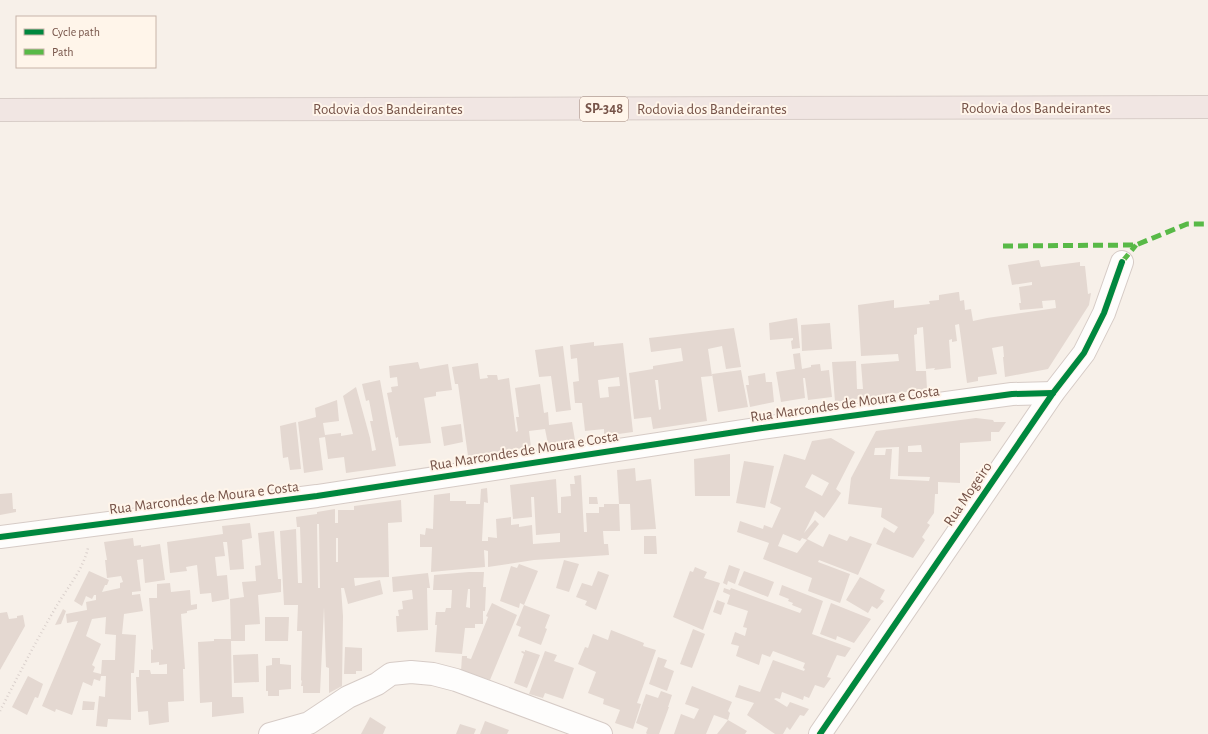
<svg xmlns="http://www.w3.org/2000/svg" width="1208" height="734" viewBox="0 0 1208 734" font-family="'Alegreya Sans',sans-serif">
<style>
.building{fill:#e4d8d1;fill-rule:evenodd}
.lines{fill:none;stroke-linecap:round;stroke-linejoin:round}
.street-casing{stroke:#d6cbc6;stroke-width:24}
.highway-casing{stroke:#d8cdc8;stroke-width:24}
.path{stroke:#dad0cc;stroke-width:2.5;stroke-dasharray:1 3;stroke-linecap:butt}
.street{stroke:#fefdfc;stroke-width:22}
.highway{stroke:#f1e6e3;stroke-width:22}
.quiet{stroke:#58b947;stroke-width:5;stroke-dasharray:10 5;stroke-linecap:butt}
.cycleway-casing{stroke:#fff5ea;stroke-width:8}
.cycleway{stroke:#00873e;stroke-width:6}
.labels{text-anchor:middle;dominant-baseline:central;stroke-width:4;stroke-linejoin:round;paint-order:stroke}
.shield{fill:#fff5ea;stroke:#9f8479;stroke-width:1}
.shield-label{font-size:14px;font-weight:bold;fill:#765348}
.street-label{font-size:15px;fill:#765348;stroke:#fff5ea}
</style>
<rect width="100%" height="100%" fill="#f7f0e9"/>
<g class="building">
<polygon points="1039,260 1041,267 1080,262 1080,266 1085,266 1088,294 1091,293 1089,305 1048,369 1005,377 1003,357 1004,357 1003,346 992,348 997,374 978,377 978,381 967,383 959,324 955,325 957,341 952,342 952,339 949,340 951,368 934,370 935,368 926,369 923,327 917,328 917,334 914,335 916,371 926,371 927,389 835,402 832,362 856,361 857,389 863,389 861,364 899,361 898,354 861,356 858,305 894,300 894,308 930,304 929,301 939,300 939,295 958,292 959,292 960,301 964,300 965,310 971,309 973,321 987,318 1056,308 1055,300 1042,301 1043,308 1020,310 1019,303 1021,303 1019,287 1032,285 1032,282 1012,285 1008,265"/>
<polygon points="797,318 800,348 792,349 791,341 793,340 793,338 770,340 769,323"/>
<polygon points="830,323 832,349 802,351 801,325"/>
<path d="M734 328 741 367 726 369 722 346 708 349 712 376 701 377 707 421 653 429 651 417 634 419 629 373 653 369V366L683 361 681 348 651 352 649 338ZM655 380H658L661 409 659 410Z"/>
<path d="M594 342V346L623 343 633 432 604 436V429L585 431 582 403H575L573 382 579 381 577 358 571 359 570 345ZM619 377 620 386 608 387 609 397 600 398 598 380Z"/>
<polygon points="563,346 571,410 556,412 551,376 539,377 535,350"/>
<polygon points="800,353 802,369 811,367 811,365 820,364 821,371 829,370 832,397 808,400 805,378 803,378 805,398 781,402 776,372 795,369 793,354"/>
<polygon points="418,362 420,369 448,364 452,390 436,392 436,396 424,398 431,443 399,446 398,437 396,438 387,393 392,392 391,387 398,386 397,377 390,378 389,366"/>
<polygon points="478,363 480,379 488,378 487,375 497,375 498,380 509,378 516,432 518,431 516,417 519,417 515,388 540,384 544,413 548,412 549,425 572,422 575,440 548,444 545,429 529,431 531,447 468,456 458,384 455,384 452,367"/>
<polygon points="741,370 748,407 718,412 712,374"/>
<polygon points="765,373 766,382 772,382 774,402 750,407 746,385 749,385 748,376"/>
<polygon points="380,380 396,466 346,473 344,457 328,459 325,437 319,438 323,470 304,473 298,422 316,417 315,408 337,400 339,421 323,423 325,435 341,433 341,436 353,434 343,396 356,387 370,438 372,451 376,450 370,421 373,421 369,400 366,401 362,384"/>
<path d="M976 418 993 420 994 422H1006L999 432H991V441L960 443V483L938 482V494H935L934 513 927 523 930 525 922 537 925 540 913 558 876 544 884 527 894 533 898 527 881 517 882 508 848 504 851 478 876 431ZM921 445 922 452H908V446ZM899 447 898 476 930 477 929 481 890 479 892 449H886L885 455H874L875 448Z"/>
<polygon points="296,422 301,469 290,470 288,457 283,458 280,426"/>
<polygon points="461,424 463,442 444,446 441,427"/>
<path d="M831 438 855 452 836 489 841 493 836 501 824 518 815 511 804 533 815 520 819 524 807 539 823 547 829 534 847 541 850 536 872 544 858 575 819 560 818 562 850 574 840 603 808 591 812 578 763 559 769 543 737 532 740 521 763 529 764 525 772 528 781 508 770 503 784 454 805 460 812 441ZM812 474 829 483 822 496 805 487ZM783 534 800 541 802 538 807 540 797 553 778 546Z"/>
<polygon points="730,454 730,496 695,496 694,459"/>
<polygon points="744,461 774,466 765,508 736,503"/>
<polygon points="635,468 636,481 651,479 656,529 631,530 630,504 619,504 620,531 603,531 604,544 608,544 609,555 534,560 488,567 488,551 484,550 485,567 431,572 432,547 420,547 420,534 425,535 426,528 433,529 434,495 450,493 450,501 466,501 466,504 480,504 481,489 487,488 488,503 484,502 482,541 488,541 488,537 497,538 496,519 511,517 511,525 519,524 519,527 532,525 533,544 560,542 560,533 536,535 534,497 531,497 532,517 513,519 510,485 556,479 558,513 561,513 561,497 571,496 570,484 575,484 574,476 581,475 584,532 587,532 586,513 599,513 599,507 604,507 604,504 619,504 617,470"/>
<polygon points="12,493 13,509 16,509 16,512 0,515 0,494"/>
<polygon points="589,497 597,497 598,504 589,504"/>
<path d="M401 500 402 522 388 523 389 577 354 578 355 586 380 580 383 594 348 604 344 588H341L343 616 342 686 329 693V668L326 667 324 607 320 693H303V686H301L302 680 301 681 302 631H297L298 605H284L280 531 296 529 298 583H302L300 527H297L296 517 317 514V512L335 509V523H338V510H354V506ZM317 524H319L320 588H318ZM336 538H338V562H336Z"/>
<polygon points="250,523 252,538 242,540 244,569 230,570 227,542 223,542 225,556 215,557 217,576 227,575 229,599 212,602 211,593 200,594 197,565 186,567 187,571 170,573 167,542 223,534 222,526"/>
<polygon points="274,531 278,579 281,579 281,592 258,595 260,624 245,625 245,641 231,641 232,697 243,697 244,713 212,717 212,702 200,703 198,642 214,641 214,639 231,639 230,599 244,597 242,582 256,581 255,566 261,565 258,533"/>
<polygon points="644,536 656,536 657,554 644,554"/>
<path d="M133 538 134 546 141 545V547L160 544 165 580 145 583 143 559 137 560 141 591 132 592V595L140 594 143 611 124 614 122 634 136 635 134 673H131V720L108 719 107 727 96 726 99 696 105 697 106 676H101L100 681 94 679 92 686 83 682 72 715 56 709 55 712 42 706 78 621 67 623 66 614 87 610 86 602 96 600V595H94L92 599 86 596 82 606 74 601 89 571 109 580 107 585H105L102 592 120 588V583L123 582 121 576 107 578 105 560H107L104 542ZM106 617 105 634 116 635 115 660H102L101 674 93 672 95 667 92 665 101 644 86 636 92 619Z"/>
<polygon points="564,560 579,564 569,592 556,588"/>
<polygon points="519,564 538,571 524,605 550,615 545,628 547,629 541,645 518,636 521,627 516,625 524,605 520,603 519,608 500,601 511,566 517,568"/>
<polygon points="729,565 740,569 735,584 728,581 727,585 723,583"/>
<polygon points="695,567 707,572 704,578 720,583 703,630 673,617 690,571 693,572"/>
<polygon points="598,571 609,575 596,610 585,605 587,601 576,597 582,583 592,586"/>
<polygon points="744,571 774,582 768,597 738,585"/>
<path d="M469 572H484L483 587H486L485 611H483V624H475V628H465L462 654 435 652 437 625H435L436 612H445L446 608H451L452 590H433L434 575ZM468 589H470V608L466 607Z"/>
<polygon points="428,573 430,588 427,588 428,630 397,632 396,616 399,616 398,610 403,609 402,601 413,599 412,590 393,592 392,577"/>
<polygon points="860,577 885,590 880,599 884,601 877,609 872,606 868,613 846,600"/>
<polygon points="170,583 171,592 190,590 191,605 197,604 197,609 187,611 187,613 181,614 185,669 183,669 184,701 168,702 169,722 149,725 148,711 138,712 136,677 139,677 139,670 150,670 151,674 167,674 167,664 159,665 159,662 151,663 151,649 153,650 149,598 157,598 157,584"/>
<polygon points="782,585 823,601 812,634 851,648 845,657 837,655 827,677 831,678 824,688 815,685 809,698 804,696 803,700 782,692 780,699 776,698 774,699 787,707 790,702 809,709 804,716 800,715 790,730 787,727 783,734 775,734 747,715 754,703 735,697 739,685 760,692 773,660 804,671 805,669 803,668 805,663 773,651 770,657 762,654 759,665 736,656 739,646 731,644 735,632 745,636 747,628 743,627 748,611 727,604 730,595 723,592 724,588 730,590 731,588 800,613 802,609 792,605 793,603 788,601 789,599 779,595"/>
<polygon points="717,600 725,603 721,615 713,612"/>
<polygon points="492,603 517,615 490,680 461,671 462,656 467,656 467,658 471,659 488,617 486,616"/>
<polygon points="831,603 871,619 854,643 837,636 836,640 820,634"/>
<polygon points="63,609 66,611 61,624 55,625"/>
<polygon points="7,612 9,619 17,618 17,616 23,615 25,626 0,670 0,613"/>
<polygon points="265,617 289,617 288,641 265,641"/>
<polygon points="693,629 705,634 692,668 680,664"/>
<polygon points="611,630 644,643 643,646 656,650 637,703 641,704 633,729 615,723 620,710 603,704 604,699 588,693 596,672 578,664 585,647 588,648 593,634 608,640"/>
<polygon points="345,647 362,648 362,671 356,671 356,674 344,674"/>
<polygon points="525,650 540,655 527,688 514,683 524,654 521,652 522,651 525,652"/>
<polygon points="545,651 557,655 554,661 574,668 563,699 545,693 543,698 529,694"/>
<polygon points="258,654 259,682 234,683 233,655"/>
<polygon points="658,657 667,660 664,667 674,671 667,691 649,684"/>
<polygon points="272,658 280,658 280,664 291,665 291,689 279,690 279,696 268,696 268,691 266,691 266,666 272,665"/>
<polygon points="28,676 43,684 38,698 35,697 27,715 12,707"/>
<polygon points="692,686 732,702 728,711 730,713 728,720 714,715 706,734 674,734 681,714 694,719 699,709 685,704"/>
<polygon points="661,691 672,695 668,707 669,707 659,734 647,734 646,733 648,728 636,723 646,694 658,698"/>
<polygon points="83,701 95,702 94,710 82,710"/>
<polygon points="370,717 386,727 383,734 361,734"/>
<polygon points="728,720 747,731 745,734 717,734"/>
<polygon points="485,721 509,730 507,734 480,734"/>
<polygon points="460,724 476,729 474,734 456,734"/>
</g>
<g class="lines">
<g class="street-casing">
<g id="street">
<polyline points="0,537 317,496 762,428 1012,394 1053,393"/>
<polyline points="270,734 309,723 348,697 377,684 391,674 411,672 433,674 456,680 601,734"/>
<polyline points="820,734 1053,393 1084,353 1104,313 1122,262"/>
</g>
</g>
<g class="highway-casing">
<polyline id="highway" points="0,110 1208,107"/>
</g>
<path class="path" d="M0 711C18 676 36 641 56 607 67 588 83 570 88 548"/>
<use href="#street" class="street"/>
<use href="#highway" class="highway"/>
<g class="quiet">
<polyline points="1003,246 1136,245 1187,224 1208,224"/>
<polyline points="1122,262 1136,245"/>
</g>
<g class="cycleway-casing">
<g id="cycleway">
<polyline points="0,537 317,496 762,428 1012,394 1053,393"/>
<polyline points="820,734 1053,393 1084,353 1104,313 1122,262"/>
</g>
</g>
<use href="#cycleway" class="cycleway"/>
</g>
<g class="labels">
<rect class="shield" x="580" y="97" width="48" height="24" rx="3"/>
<g class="shield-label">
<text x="604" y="109">SP-348</text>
</g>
<g class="street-label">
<text x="1036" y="108">Rodovia dos Bandeirantes</text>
<text x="388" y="109">Rodovia dos Bandeirantes</text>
<text x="712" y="109">Rodovia dos Bandeirantes</text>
<text transform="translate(845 404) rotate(-8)">Rua Marcondes de Moura e Costa</text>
<text transform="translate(524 451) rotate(-9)">Rua Marcondes de Moura e Costa</text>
<text transform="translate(968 494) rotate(-56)">Rua Mogeiro</text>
<text transform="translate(204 498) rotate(-7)">Rua Marcondes de Moura e Costa</text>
</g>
</g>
<rect x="16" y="16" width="140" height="52" fill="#fff5ea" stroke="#c8b4a9"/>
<rect x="24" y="29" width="20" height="6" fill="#00873e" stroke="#c8b4a9"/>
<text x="52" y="36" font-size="12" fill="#765348">Cycle path</text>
<rect x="24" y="49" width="20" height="6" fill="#58b947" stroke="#c8b4a9"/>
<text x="52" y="56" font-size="12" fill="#765348">Path</text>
</svg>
